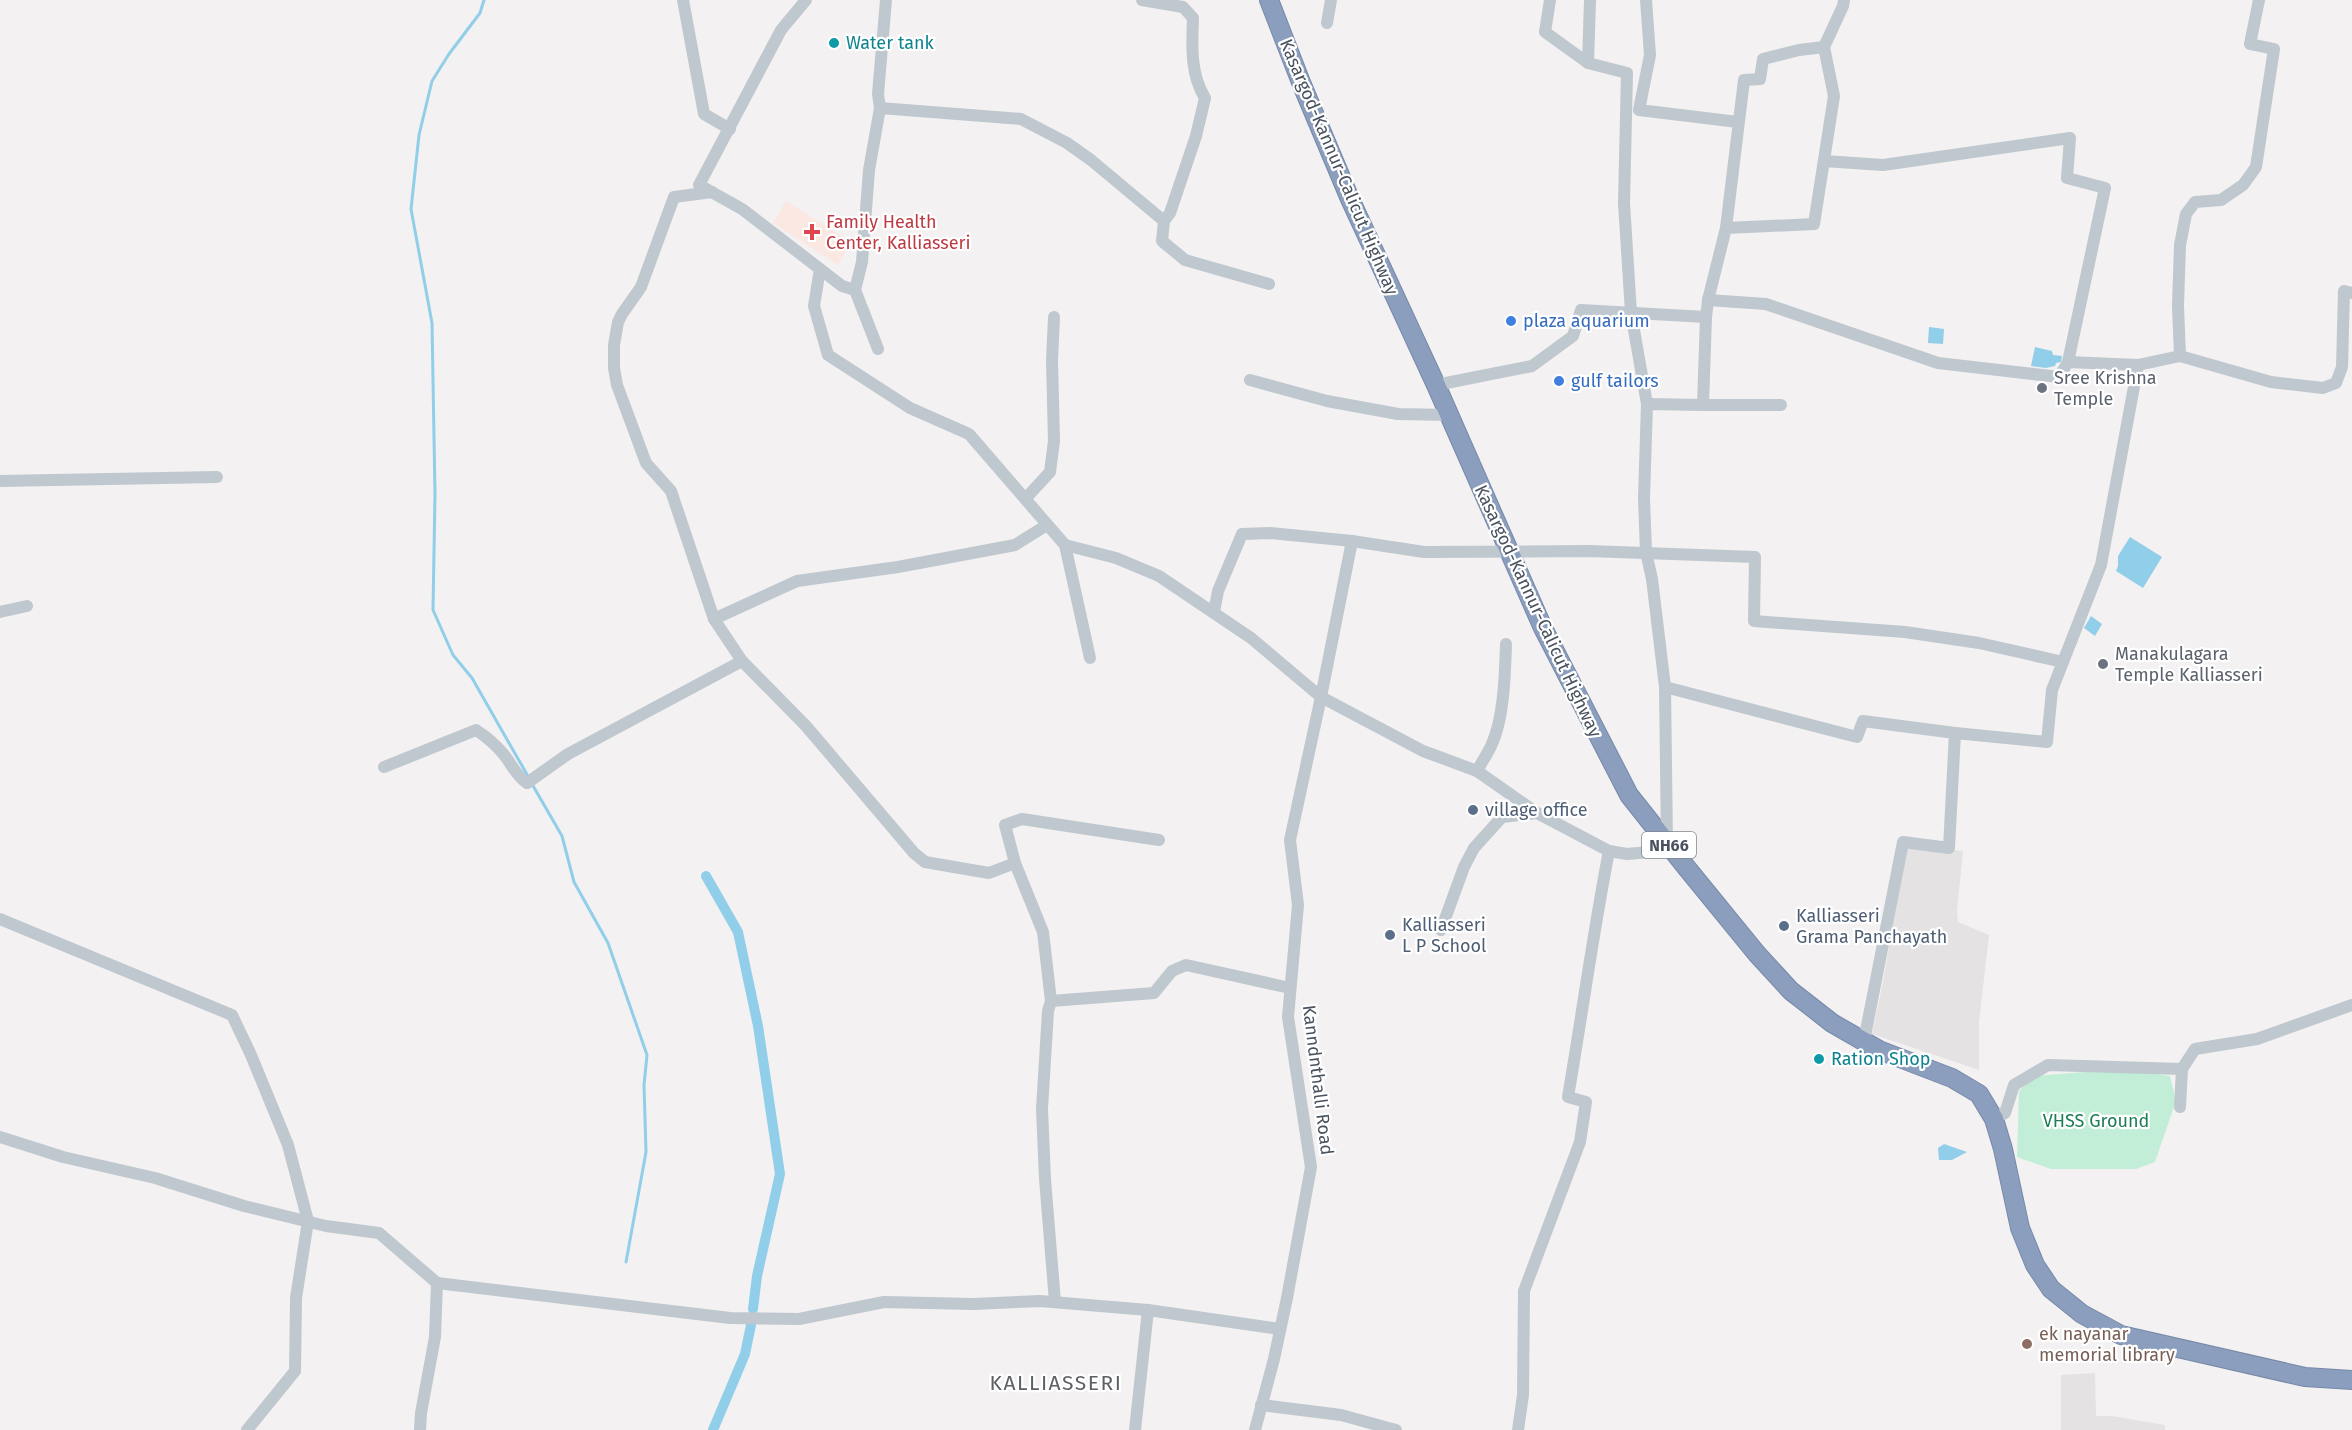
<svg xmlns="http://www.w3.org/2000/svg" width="2352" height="1430" viewBox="0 0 2352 1430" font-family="'Fira Sans',sans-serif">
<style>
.education{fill:#e4e2e3}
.medical{fill:#fbe8e3}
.green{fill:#c2eed7}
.water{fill:#91cee9}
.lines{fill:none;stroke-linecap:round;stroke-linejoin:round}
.stream{stroke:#91cee9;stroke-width:3}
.canal{stroke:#91cee9;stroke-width:10}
.highway-casing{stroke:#7689a9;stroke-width:20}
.minor{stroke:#bfc7cf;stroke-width:12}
.highway{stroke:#8b9ebd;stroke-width:18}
.culture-dot{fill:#0f9aa8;stroke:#fff;stroke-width:2}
.health-dot{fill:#e0444e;stroke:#fff;stroke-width:2}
.shop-dot{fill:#3f7fe0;stroke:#fff;stroke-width:2}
.worship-dot{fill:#6b7280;stroke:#fff;stroke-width:2}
.service-dot{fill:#5c6f8a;stroke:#fff;stroke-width:2}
.education-dot{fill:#8d6e63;stroke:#fff;stroke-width:2}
.labels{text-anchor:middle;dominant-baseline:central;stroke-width:4.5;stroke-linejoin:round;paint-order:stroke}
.shield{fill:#fff;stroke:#80868e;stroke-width:1.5}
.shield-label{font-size:16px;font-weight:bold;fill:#49525e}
.culture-label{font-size:18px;fill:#0d838f;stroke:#fff;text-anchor:start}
.street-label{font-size:18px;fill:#49525e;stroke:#fff}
.health-label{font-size:18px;fill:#be3a42;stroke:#fff;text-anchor:start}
.shop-label{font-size:18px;fill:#366cbe;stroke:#fff;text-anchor:start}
.worship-label{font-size:18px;fill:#5b616d;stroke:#fff;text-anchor:start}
.service-label{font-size:18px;fill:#4e5e75;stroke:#fff;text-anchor:start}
.park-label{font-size:18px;fill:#1b7e56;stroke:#fff}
.education-label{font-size:18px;fill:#785e54;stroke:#fff;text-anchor:start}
.quarter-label{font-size:21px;letter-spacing:1.5px;fill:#5d6066;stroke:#fff}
</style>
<rect width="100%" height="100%" fill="#f3f1f1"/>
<g class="education">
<polygon points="1906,845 1963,851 1957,911 1958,922 1989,935 1979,1022 1979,1070 1872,1034 1884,977"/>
<polygon points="2095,1373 2096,1416 2112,1416 2165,1425 2165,1430 2061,1430 2061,1375"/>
</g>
<polygon class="medical" points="786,201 851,242 838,265 773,223"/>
<polygon class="green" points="2084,1072 2140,1072 2170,1076 2176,1101 2155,1162 2136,1169 2051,1169 2017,1157 2019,1091 2034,1076"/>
<g class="water">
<polygon points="1929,327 1944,329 1943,344 1928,343"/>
<polygon points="2035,347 2052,351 2053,355 2062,356 2061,362 2056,363 2055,366 2046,368 2031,366"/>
<polygon points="2130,537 2162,557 2143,588 2116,571 2118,566 2118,556"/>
<polygon points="2091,616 2102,624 2095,636 2084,628"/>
<polygon points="1944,1144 1967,1152 1952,1160 1939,1160 1938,1148"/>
</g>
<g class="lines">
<g class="stream">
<polyline points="484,0 480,13 449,54 432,81 419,135 411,209 432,323 435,494 433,610 453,655 472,678 529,778"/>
<polyline points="532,784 562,836 574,882 608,943 647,1055 644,1085 646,1152 626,1262"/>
</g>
<g class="canal">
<polyline points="706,876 738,932 758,1026 780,1174 757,1276 753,1309"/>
<polyline points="713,1430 745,1354 751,1325"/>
</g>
<g class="highway-casing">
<polyline id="highway" points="1269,0 1302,85 1350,199 1436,385 1543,628 1629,795 1686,867 1757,954 1791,991 1832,1023 1879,1050 1952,1078 1979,1094 1994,1119 2003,1149 2020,1228 2035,1265 2051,1289 2082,1314 2121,1335 2305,1377 2352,1380"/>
</g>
<g class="minor">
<polyline points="683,0 704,114 730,129"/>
<polyline points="806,0 781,30 699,185 742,209 820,269 814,306 828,355 910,408 969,434 1065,545 1116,558 1159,576 1251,638 1321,697 1423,751 1477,771 1537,813 1609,851 1627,854 1672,850"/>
<path d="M1142 0 1183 7 1193 18C1192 45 1190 74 1205 98L1196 136 1170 213 1164 221 1162 241 1185 260 1269 284"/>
<polyline points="1550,0 1545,32 1588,63"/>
<polyline points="1590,0 1588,63 1627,73 1624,203 1631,313 1647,404"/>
<polyline points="1646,0 1650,55 1639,110 1738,122"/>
<polyline points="1327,23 1331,0"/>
<polyline points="880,108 1021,119 1067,143 1091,160 1164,221"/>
<polyline points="1824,161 1883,165 2070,138 2067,178 2105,188 2068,362"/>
<polyline points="712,192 674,197 641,287 622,314 618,322 614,345 614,368 617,385 646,463 671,491 714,619 742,661 806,726 914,853 925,862 989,873 1015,863"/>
<polyline points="1726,228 1744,80 1760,79 1763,59 1799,50 1824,47"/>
<polyline points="820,269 842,286 855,290"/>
<polyline points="1708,300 1726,228 1814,224 1834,96 1824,47 1843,6 1844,0"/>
<polyline points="878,349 855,290 862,262 869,170 880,108 878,94 886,0"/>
<polyline points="2180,356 2271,382 2323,388 2336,383 2342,367 2344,291 2352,293"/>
<polyline points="2138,365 2180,356 2178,306 2180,245 2186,214 2195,202 2221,200 2243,185 2256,167 2274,49 2250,44 2259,0"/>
<polyline points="1250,380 1327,401 1398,414 1449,415"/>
<polyline points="1436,385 1532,366 1573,336 1581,310 1706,317 1708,300 1766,304 1938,363 2059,377 2068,362 2138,365 2101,565 2052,690 2047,742 1955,733 1949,848 1903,842 1864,1041"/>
<polyline points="1703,405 1781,405"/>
<polyline points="0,481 217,477"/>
<polyline points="1026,498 1050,472 1054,441 1052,361 1054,317"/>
<polyline points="1065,545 1090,658"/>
<polyline points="0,612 27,606"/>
<polyline points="1214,612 1218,591 1242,534 1270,533 1352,541"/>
<polyline points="714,619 797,581 898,567 1015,545 1047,525"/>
<polyline points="1665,687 1857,737 1863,721 1955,733"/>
<path d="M384 767 476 730C487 737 497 746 505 756 512 765 517 777 527 783L568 754 742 661"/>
<path d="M1477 771C1481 763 1487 755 1491 746 1504 719 1505 675 1506 644"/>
<polyline points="1667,843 1665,687 1652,579 1646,552 1644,498 1647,404 1703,405 1706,317"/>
<polyline points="0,919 232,1015 251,1055 288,1145 308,1221 296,1298 295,1371 247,1430"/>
<polyline points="1441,930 1464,867 1474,848 1502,817 1537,813"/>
<polyline points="1051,1001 1154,993 1172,971 1186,965 1290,988"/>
<polyline points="2180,1107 2182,1069"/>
<polyline points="1994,1119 2005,1113 2014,1085 2048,1065 2182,1069 2195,1049 2257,1039 2352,1005"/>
<polyline points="0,1137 63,1157 155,1178 244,1206 326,1226 379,1233 437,1283 730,1318 799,1319 884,1302 973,1304 1040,1301 1148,1310 1135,1430"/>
<polyline points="1055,1302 1045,1179 1042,1109 1048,1011 1051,1001 1043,932 1015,863 1005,825 1022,819 1159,840"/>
<polyline points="1148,1310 1280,1329"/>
<polyline points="1261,1405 1341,1415 1396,1430"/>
<polyline points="420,1430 421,1413 435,1337 437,1283"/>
<polyline points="1255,1430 1274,1359 1287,1298 1311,1167 1288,1017 1298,905 1290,840 1321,697 1352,541 1424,552 1589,551 1755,557 1754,621 1905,632 1979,643 2063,662"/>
<path d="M1518 1430 1523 1395 1524 1291 1580 1142 1586 1102 1568 1097C1582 1015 1593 933 1609 851"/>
</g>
<use href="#highway" class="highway"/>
</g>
<g class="culture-dot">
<circle cx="834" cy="43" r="6"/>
<circle cx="1819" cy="1059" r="6"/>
</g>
<path class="health-dot" d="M809 223h6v6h6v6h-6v6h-6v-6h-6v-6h6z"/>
<g class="shop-dot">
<circle cx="1511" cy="321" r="6"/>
<circle cx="1559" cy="381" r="6"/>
</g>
<g class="worship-dot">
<circle cx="2042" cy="388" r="6"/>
<circle cx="2103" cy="664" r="6"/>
</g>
<g class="service-dot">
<circle cx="1473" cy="810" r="6"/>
<circle cx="1784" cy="926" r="6"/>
<circle cx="1390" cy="935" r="6"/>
</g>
<circle class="education-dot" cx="2027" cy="1344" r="6"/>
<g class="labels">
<rect class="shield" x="1642" y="832" width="54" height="26" rx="4.5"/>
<g class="shield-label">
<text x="1669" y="845">NH66</text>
</g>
<g class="culture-label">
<text x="846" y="43">Water tank</text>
<text x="1831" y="1059">Ration Shop</text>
</g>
<g class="street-label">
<text transform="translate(1339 167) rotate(67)">Kasargod-Kannur-Calicut Highway</text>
<text transform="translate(1538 611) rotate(65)">Kasargod-Kannur-Calicut Highway</text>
<text transform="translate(1318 1080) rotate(83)">Kanndnthalli Road</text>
</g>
<g class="health-label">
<text x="826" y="222">Family Health<tspan x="826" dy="21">Center, Kalliasseri</tspan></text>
</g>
<g class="shop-label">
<text x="1523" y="321">plaza aquarium</text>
<text x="1571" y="381">gulf tailors</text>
</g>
<g class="worship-label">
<text x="2054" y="378">Sree Krishna<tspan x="2054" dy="21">Temple</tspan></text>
<text x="2115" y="654">Manakulagara<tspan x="2115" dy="21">Temple Kalliasseri</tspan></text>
</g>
<g class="service-label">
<text x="1485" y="810">village office</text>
<text x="1796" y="916">Kalliasseri<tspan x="1796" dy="21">Grama Panchayath</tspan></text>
<text x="1402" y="925">Kalliasseri<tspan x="1402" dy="21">L P School</tspan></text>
</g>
<g class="park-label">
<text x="2096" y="1121">VHSS Ground</text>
</g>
<g class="education-label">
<text x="2039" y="1334">ek nayanar<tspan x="2039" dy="21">memorial library</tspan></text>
</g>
<g class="quarter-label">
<text x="1056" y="1383">KALLIASSERI</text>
</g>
</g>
</svg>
